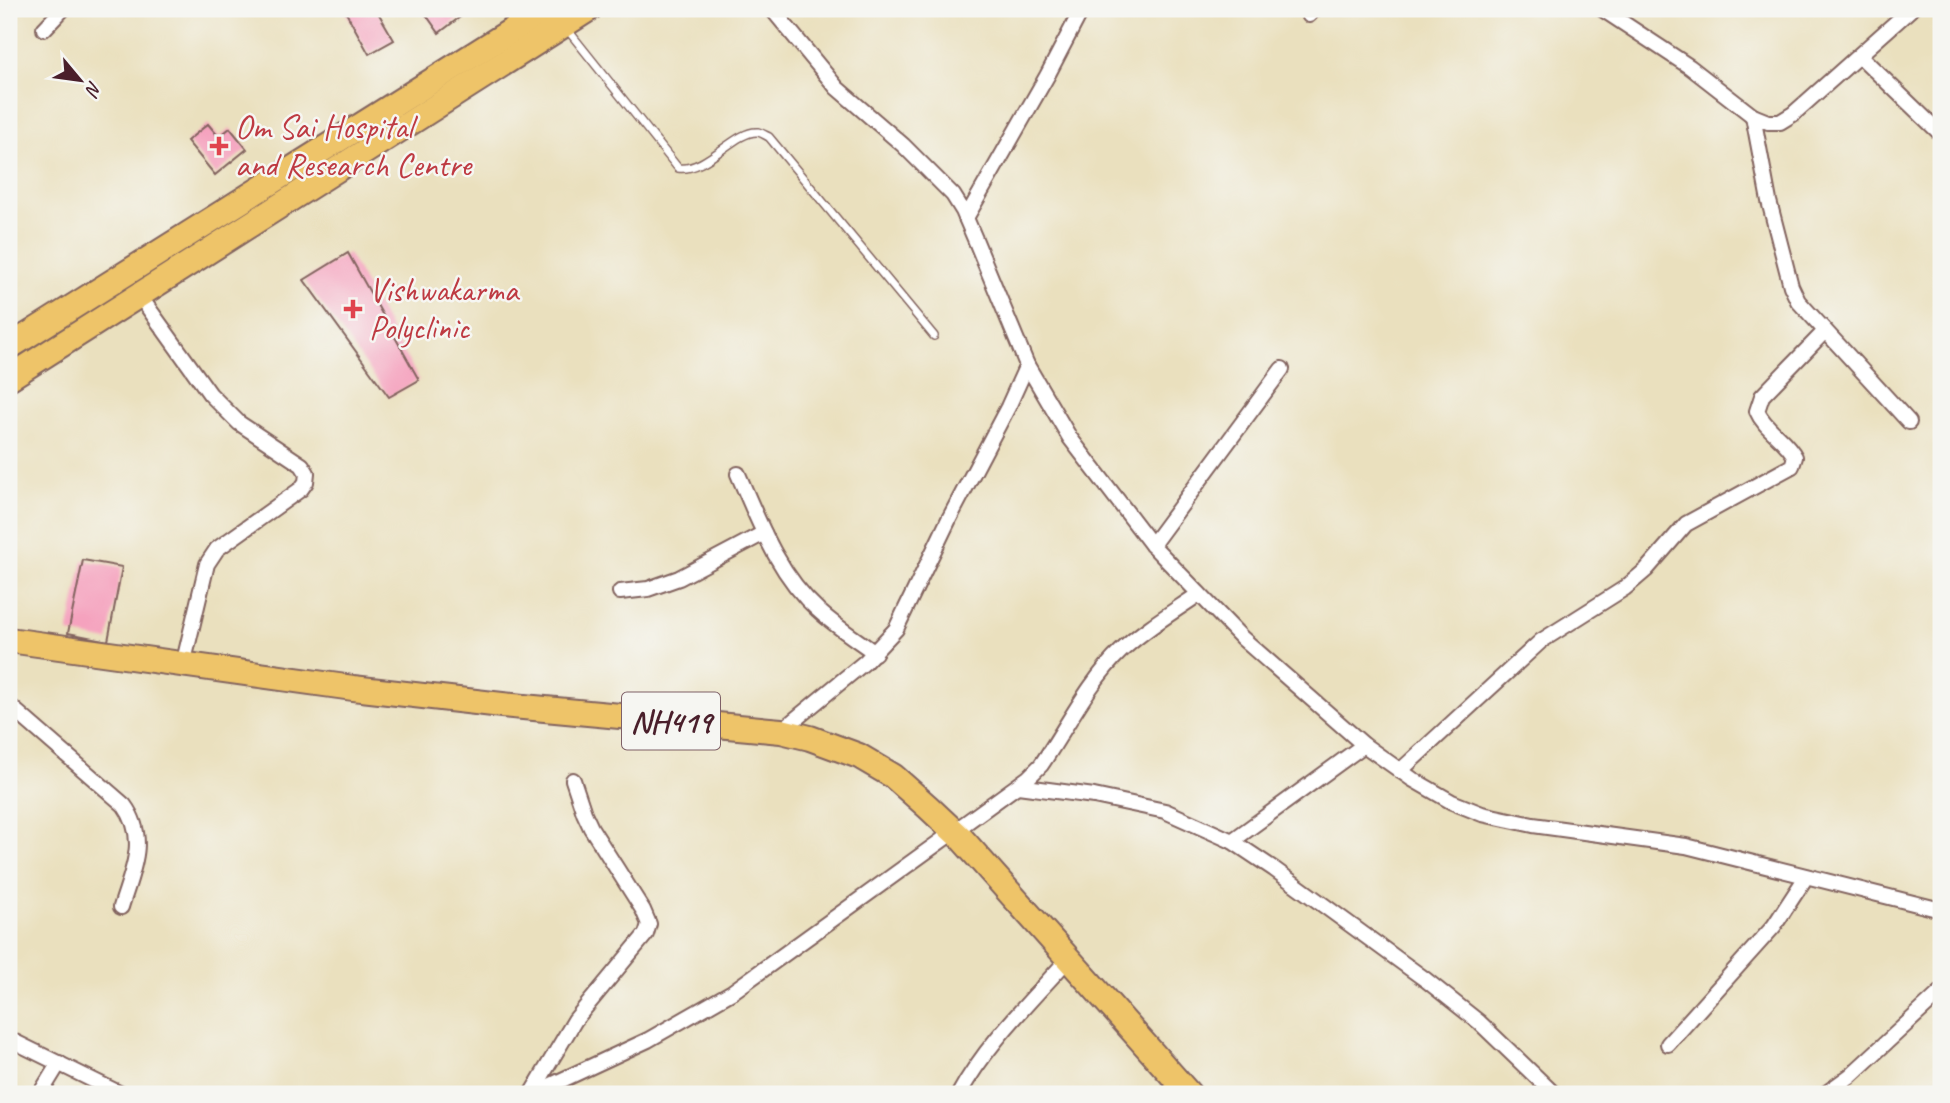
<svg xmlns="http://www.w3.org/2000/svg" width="1950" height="1103" viewBox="0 0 1950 1103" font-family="Caveat,sans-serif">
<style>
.building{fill:#f5a2be}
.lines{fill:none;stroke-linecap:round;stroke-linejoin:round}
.lane-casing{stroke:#82635e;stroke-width:10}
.street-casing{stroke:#82635e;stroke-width:18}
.highway-casing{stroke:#82635e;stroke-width:28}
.lane{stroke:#fff;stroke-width:7}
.street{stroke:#fff;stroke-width:14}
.highway{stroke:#eec469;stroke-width:24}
.health-dot{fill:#e0444e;stroke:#f6f6f2;stroke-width:2.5}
.labels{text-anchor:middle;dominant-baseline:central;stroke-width:5;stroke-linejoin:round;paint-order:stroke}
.shield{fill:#f6f6f2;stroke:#7e6067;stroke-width:2}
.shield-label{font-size:32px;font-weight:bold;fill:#4a1f2b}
.health-label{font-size:33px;fill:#be3a42;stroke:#f6f6f2;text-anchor:start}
</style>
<rect width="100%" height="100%" fill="#f6f6f2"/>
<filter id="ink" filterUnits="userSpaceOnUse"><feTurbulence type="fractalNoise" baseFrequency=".0143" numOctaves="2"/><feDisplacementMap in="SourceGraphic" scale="14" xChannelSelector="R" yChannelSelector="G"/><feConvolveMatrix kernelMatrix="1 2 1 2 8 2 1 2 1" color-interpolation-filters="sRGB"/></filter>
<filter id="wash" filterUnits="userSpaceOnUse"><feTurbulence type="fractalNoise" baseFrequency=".00686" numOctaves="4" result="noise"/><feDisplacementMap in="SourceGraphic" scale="28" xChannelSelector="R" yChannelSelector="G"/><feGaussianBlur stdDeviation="1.57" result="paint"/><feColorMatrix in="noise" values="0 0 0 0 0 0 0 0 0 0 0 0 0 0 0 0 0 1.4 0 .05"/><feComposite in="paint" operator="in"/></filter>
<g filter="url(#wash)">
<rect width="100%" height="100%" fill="#eae0be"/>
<g id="blocks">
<g class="building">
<polygon points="344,9 376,9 394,40 369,54"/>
<polygon points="422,9 461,9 464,14 439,33"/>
<polygon points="208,124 219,137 230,128 247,149 215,175 187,141"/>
<polygon points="348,253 419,380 389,397 304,280"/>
<polygon points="83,560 122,567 108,641 68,633"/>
</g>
</g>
</g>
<g filter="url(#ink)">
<use href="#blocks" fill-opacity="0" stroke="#82635e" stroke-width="2"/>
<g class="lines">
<g class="lane-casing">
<path id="lane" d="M567 29 678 168C707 172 735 130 758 132 762 133 765 135 769 137L934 336"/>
</g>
<g class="street-casing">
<g id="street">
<polyline points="772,9 837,88 903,145 953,195 963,211 975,239 1027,365 1070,438 1152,545 1242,638 1364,745 1412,779 1452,802 1482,814 1533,825 1686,846 1941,910"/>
<polyline points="1602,9 1690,67 1753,116 1768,122 1780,122 1793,114 1911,9"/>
<polyline points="1309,15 1314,9"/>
<polyline points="44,29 63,9"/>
<polyline points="1860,56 1941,134"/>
<polyline points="1753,116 1769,201 1791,286 1798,301 1909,422"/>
<polyline points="966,218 1047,76 1082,9"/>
<polyline points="139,295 210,394 239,423 302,465 307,473 306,482 301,489 217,549 207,564 183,665"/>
<path d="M738 474C759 522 778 574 818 610 835 626 856 639 875 653"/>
<polyline points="1940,531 1941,532"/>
<polyline points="1152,545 1282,369"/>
<polyline points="620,592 648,589 679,578 764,533"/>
<path d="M9 705 124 805C149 839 132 871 121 907"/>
<polyline points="781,731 865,662 896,629 949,519 1008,407 1027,365"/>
<path d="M1400 771 1541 641 1625 588 1646 570 1686 524 1792 466 1795 457C1786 439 1765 430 1757 411L1762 396 1825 331"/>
<polyline points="1018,786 1094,796 1165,811 1232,841 1274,869 1426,980 1479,1022 1554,1094"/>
<polyline points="1232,841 1364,745"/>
<polyline points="9,1039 121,1094"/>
<polyline points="1668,1044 1774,926 1806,877"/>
<polyline points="40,1094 59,1063"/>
<polyline points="531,1094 575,1020 646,934 649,924 643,910 591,828 584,813 573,780"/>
<path d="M532 1094 648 1040 732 992 1028 778 1041 765C1065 730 1090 680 1121 651 1144 629 1173 612 1199 594"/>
<path d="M959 1094C987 1043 1030 1002 1068 959"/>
<polyline points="1825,1094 1850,1076 1941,992"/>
</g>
</g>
<g class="highway-casing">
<g id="highway">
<polyline points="9,347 546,9"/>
<polyline points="9,378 589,9"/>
<polyline points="9,640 353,688 502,705 781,731 810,738 859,756 893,776 928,807 961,838 1189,1094"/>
</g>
</g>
<use href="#lane" class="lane"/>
<use href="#street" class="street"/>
<use href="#highway" class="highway"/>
</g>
</g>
<g class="health-dot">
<path d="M215.5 135.5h7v7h7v7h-7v7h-7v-7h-7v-7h7z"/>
<path d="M349.5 298.5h7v7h7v7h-7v7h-7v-7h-7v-7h7z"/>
</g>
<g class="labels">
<rect class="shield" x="622" y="692.5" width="98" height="57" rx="5"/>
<g class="shield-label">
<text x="671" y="721">NH419</text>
</g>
<g class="health-label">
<text x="235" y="127">Om Sai Hospital<tspan x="235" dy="38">and Research Centre</tspan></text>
<text x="369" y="290">Vishwakarma<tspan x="369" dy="38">Polyclinic</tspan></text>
</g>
</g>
<rect width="1950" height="1103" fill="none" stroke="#f6f6f2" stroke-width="35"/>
<g transform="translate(80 80) rotate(119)" stroke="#f6f6f2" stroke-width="5" paint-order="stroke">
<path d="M0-5L12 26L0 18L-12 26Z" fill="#4a1f2b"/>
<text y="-10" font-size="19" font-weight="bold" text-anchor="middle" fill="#4a1f2b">N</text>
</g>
</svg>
